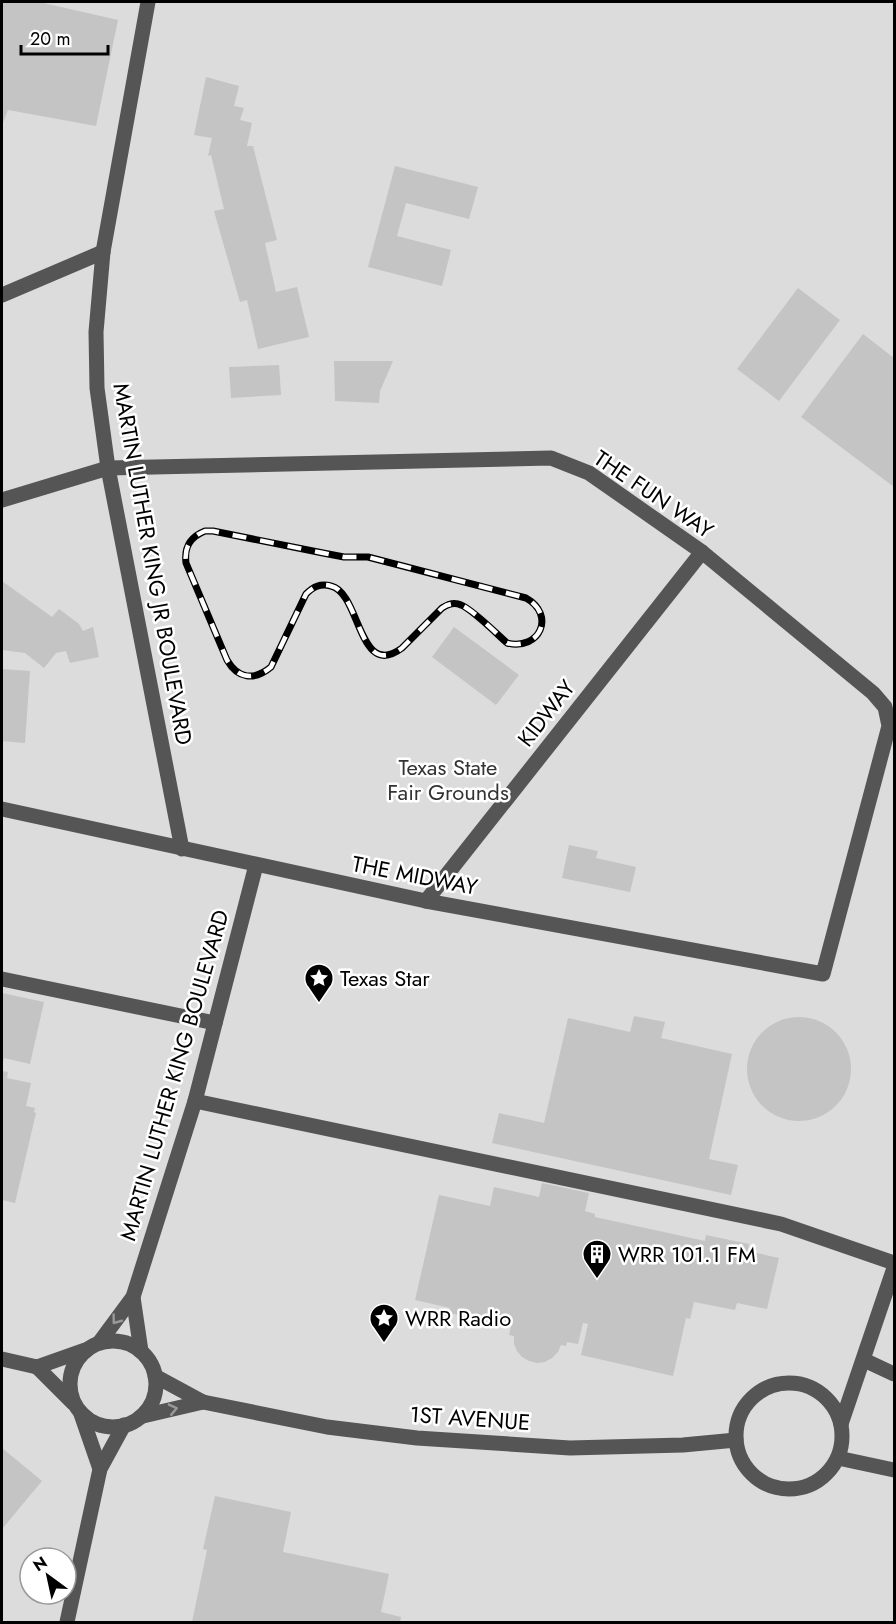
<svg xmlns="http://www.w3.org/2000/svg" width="896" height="1624" viewBox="0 0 896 1624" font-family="Jost,sans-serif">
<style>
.green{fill:#dcdcdc;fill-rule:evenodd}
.building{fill:#c4c4c4}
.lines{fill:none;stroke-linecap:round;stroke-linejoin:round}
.minor{stroke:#555;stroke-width:15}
.rail-casing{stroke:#000;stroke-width:7}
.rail{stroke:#fff;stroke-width:4.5;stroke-dasharray:14;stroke-linecap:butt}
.oneway{stroke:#999}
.labels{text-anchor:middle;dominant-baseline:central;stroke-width:5;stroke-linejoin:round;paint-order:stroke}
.street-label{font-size:22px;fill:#000;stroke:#fff}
.park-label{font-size:22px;fill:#333;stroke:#fff}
.poi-label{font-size:22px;fill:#000;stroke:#fff;text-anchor:start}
</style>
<rect width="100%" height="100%" fill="#fff"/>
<path class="green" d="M2 2H894V1622H2ZM30 1558H66V1594H30Z"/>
<g class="building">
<polygon points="2,2 39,2 118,20 96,126 8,110 2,125"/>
<polygon points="206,77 239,86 234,106 244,108 240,120 252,123 247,146 253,146 277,240 265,243 276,292 297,287 309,337 258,349 247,300 240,302 214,211 224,209 211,155 208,156 212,138 194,135"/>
<polygon points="395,166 478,187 469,219 406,203 397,236 451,250 442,286 368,267"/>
<polygon points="798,288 840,320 779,401 737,369"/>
<polygon points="863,334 894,358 894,487 801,417"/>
<polygon points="334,361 393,361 380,391 379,403 335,401"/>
<polygon points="279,365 281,395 231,398 229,367"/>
<polygon points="2,581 52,617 59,609 79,624 83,631 93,627 99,657 70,663 66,651 56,653 44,668 25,653 2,650"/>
<polygon points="454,627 519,675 496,705 432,657"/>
<polygon points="2,669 30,671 25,743 2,741"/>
<polygon points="569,845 598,851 596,858 636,867 630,892 562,878"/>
<polygon points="2,993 44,1002 30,1064 4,1058 2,1065"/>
<polygon points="634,1016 665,1022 661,1038 732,1054 709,1159 738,1165 731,1195 492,1143 499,1113 544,1123 568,1018 630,1032"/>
<circle cx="799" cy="1069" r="52"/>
<polygon points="2,1071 8,1072 7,1078 31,1083 26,1106 35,1108 34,1112 36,1113 15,1203 2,1200"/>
<polygon points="542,1183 589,1193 585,1211 595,1214 595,1217 705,1241 706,1235 749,1244 748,1251 779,1258 767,1309 737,1303 735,1310 694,1302 690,1319 686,1318 673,1376 581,1355 588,1324 583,1323 578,1344 567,1342 566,1346 561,1345 558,1352 552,1358 545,1362 537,1363 529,1361 522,1357 517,1351 514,1344 514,1336 509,1335 512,1322 474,1314 473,1318 449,1313 450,1308 415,1300 439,1195 490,1206 494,1187 539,1197"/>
<polygon points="2,1448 42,1481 2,1529"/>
<polygon points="215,1496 291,1512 283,1552 389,1574 381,1612 401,1617 400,1622 192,1622 207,1550 203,1549"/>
</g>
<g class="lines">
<g class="minor">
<polyline points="148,2 103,252 96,332 97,388 108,468 182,849"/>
<polyline points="2,295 103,252"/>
<polyline points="2,500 108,468 551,458 589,473 702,552 873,693 885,707 889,726 823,974 426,901 2,809"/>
<polyline points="426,901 702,552"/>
<polyline points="2,979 215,1023"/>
<polyline points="195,1101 781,1224 894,1263"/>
<polyline points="133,1297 141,1351"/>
<circle cx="113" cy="1384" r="43"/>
<polyline points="99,1343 133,1297 195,1101 256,865"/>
<polyline points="2,1359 37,1367 85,1350"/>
<polyline points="864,1360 894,1374"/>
<polyline points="37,1367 73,1403"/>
<polyline points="155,1376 203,1402 327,1427 417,1438 570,1448 683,1445 736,1440"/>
<circle cx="789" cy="1436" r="53"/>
<polyline points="81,1414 100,1469"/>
<polyline points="143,1416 203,1402"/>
<polyline points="841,1424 894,1268"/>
<polyline points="838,1458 894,1470"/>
<polyline points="67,1622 100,1469 124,1425"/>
</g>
<g class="rail-casing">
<path id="rail" d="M205 531H213L323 553 344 557H368L526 598C556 615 540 651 507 643 497 634 472 609 461 605 455 602 448 604 442 608L402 648C358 681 361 593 331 586 320 583 313 587 306 594L271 667C254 681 238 679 227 660L186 563C184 547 190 537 205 531Z"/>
</g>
<use href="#rail" class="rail"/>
</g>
<defs><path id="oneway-chevron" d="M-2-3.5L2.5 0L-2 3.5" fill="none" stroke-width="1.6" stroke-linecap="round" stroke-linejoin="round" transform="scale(1.5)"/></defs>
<g class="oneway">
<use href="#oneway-chevron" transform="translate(116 1320) rotate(127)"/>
<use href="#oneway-chevron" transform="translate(173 1409) rotate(-13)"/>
</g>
<defs>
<g id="sight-pin" transform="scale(1.5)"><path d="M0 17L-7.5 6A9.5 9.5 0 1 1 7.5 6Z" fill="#000" stroke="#fff"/><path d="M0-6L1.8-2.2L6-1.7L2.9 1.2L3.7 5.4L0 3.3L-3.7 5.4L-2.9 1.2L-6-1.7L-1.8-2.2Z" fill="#fff"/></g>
<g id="building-pin" transform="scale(1.5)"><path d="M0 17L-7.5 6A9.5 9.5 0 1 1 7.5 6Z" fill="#000" stroke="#fff"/><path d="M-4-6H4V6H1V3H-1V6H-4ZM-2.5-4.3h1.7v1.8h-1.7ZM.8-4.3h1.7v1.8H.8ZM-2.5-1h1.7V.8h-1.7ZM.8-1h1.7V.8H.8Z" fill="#fff"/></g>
</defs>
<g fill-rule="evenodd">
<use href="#sight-pin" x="319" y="978"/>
<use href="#building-pin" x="597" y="1254"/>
<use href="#sight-pin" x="384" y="1318"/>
</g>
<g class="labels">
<g class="street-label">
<text transform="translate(654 494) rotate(34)">THE FUN WAY</text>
<text transform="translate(153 564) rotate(80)">MARTIN LUTHER KING JR BOULEVARD</text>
<text transform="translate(546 713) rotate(-52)">KIDWAY</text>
<text transform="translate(415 875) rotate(11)">THE MIDWAY</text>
<text transform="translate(174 1075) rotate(-74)">MARTIN LUTHER KING BOULEVARD</text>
<text transform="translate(470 1418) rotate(4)">1ST AVENUE</text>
</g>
<g class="park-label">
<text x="448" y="767">Texas State<tspan x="448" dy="25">Fair Grounds</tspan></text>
</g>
<g class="poi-label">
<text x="340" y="978">Texas Star</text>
<text x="618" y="1254">WRR 101.1 FM</text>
<text x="405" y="1318">WRR Radio</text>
</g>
</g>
<rect width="896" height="1624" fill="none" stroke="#000000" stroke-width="6"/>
<g transform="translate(48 1576) rotate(327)"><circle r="28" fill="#ffffff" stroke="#999999" stroke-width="1.5"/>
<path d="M0-4.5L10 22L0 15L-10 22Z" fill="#000000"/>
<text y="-9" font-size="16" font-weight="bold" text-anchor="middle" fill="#000000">N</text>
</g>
<path d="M21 45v9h87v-9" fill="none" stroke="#000000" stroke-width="3"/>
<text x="30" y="45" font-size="18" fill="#000000" stroke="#ffffff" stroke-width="4.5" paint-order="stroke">20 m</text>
</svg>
